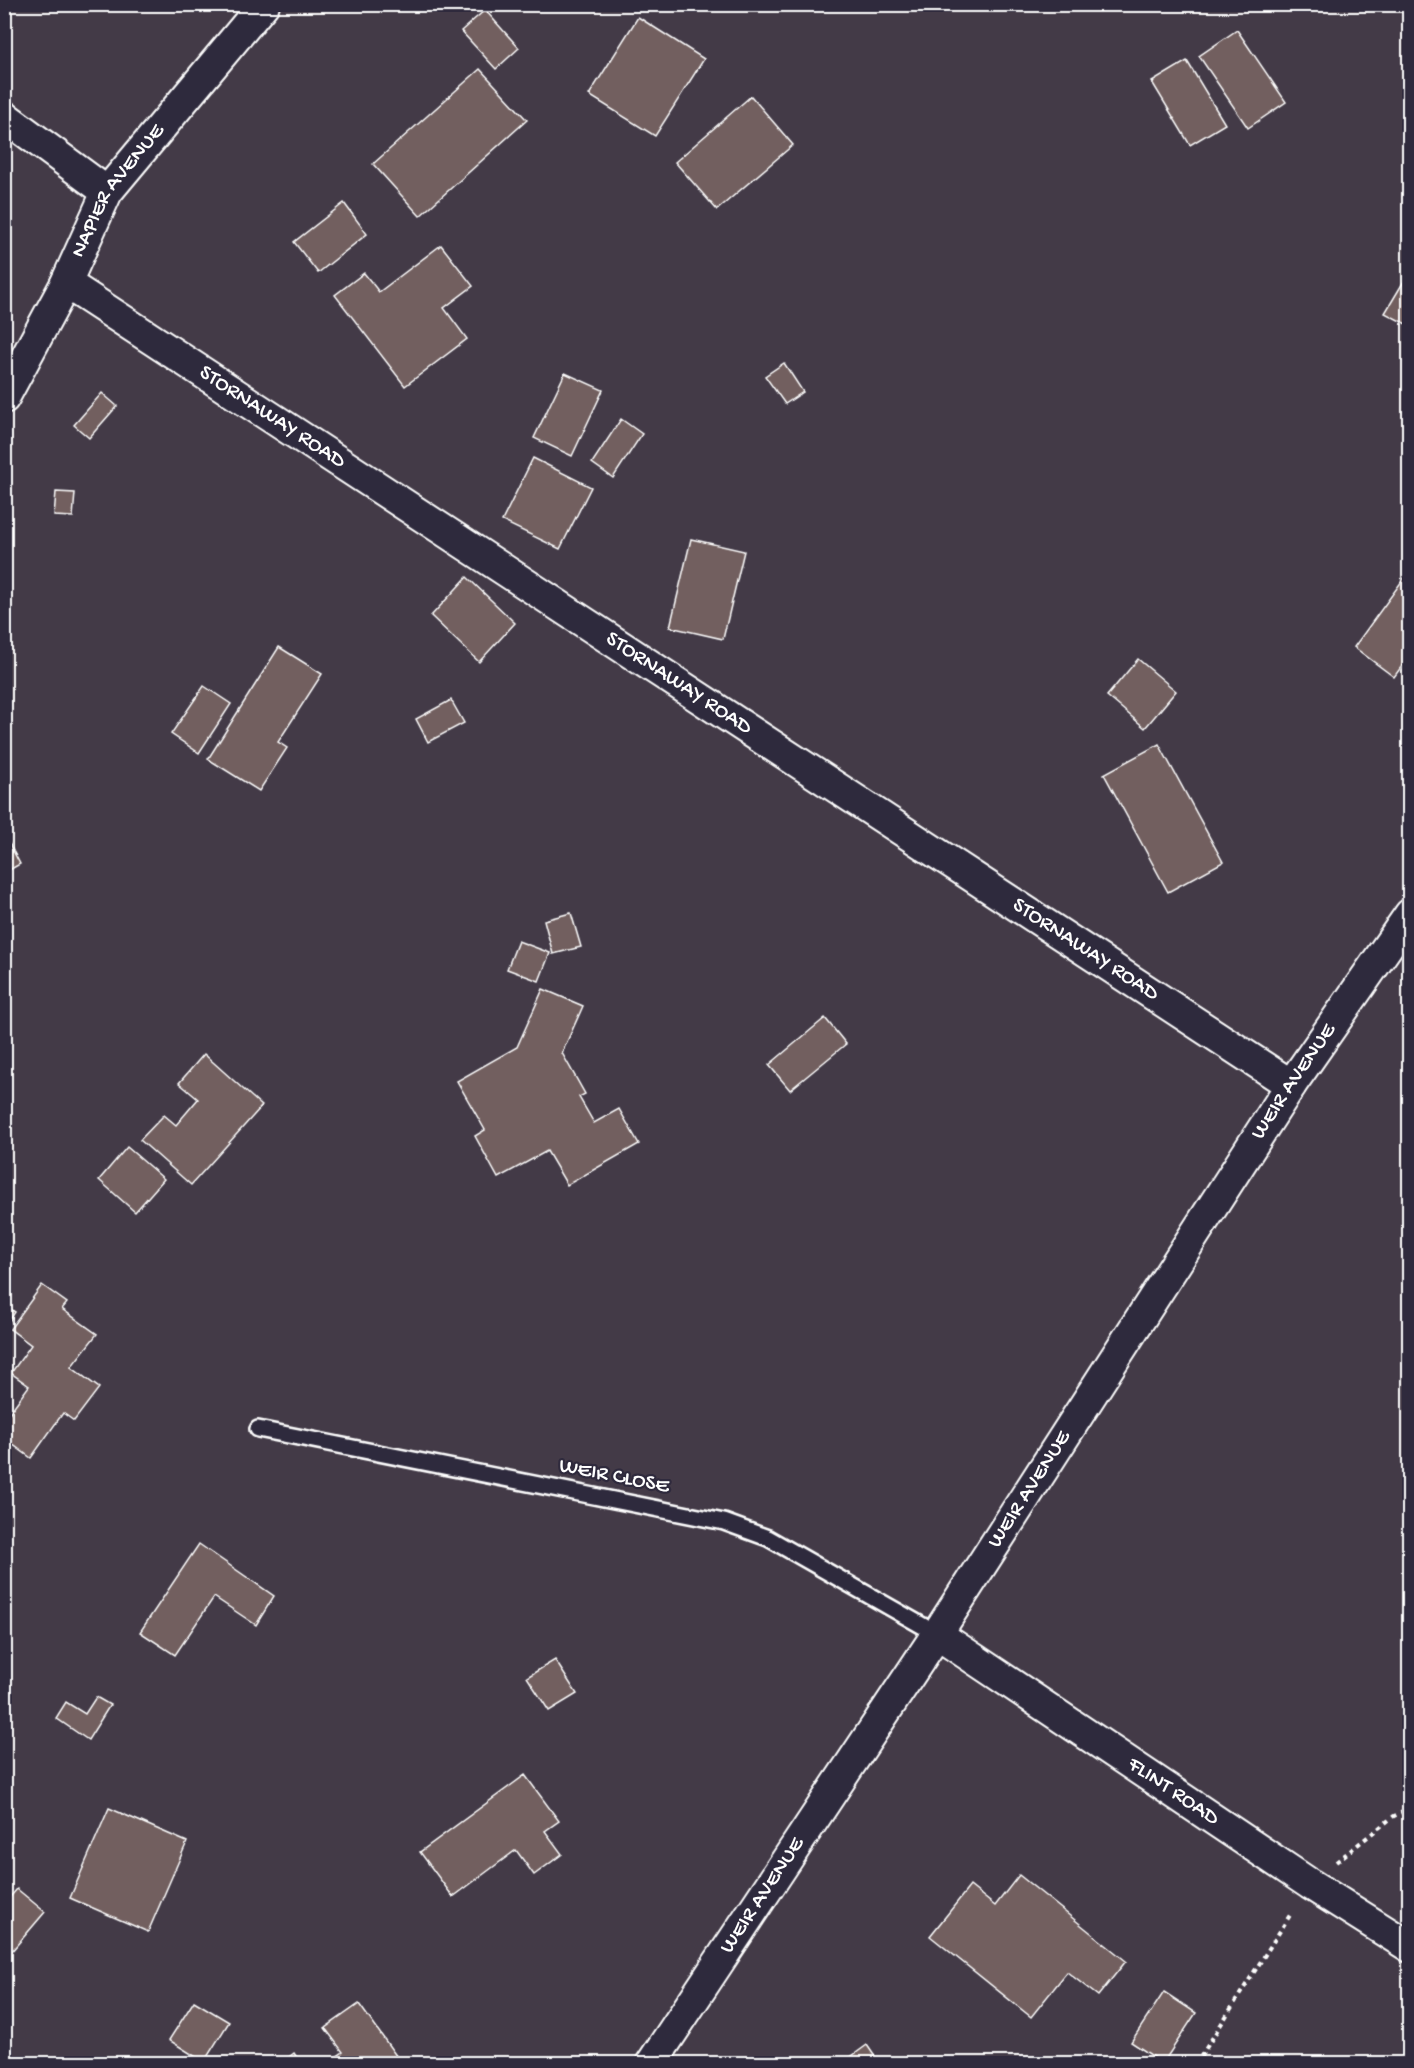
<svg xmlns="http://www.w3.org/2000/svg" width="1414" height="2068" viewBox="0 0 1414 2068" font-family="'Gochi Hand',sans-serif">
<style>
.building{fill:#725f5f;stroke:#fff;stroke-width:1.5}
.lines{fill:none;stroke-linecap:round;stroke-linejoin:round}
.lane-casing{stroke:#fff;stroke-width:20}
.street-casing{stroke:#fff;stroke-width:34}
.path{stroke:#fff;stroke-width:4;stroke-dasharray:4.5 4.5;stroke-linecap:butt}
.lane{stroke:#2f2a3d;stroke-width:15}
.street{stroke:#2f2a3d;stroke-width:30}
.labels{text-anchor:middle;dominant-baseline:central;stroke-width:4.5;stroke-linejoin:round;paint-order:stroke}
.street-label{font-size:22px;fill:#fff;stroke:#2f2a3d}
</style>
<rect width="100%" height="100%" fill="#433a47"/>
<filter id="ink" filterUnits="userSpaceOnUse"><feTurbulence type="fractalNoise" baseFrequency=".0167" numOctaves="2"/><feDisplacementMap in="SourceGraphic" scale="12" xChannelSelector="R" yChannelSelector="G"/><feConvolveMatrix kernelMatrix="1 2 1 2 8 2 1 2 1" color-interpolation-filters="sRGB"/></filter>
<g filter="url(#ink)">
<g class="building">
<polygon points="485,10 519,48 496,69 461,31"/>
<polygon points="638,17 704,59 655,136 589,95"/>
<polygon points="1237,30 1286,102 1248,128 1199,56"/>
<polygon points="1187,61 1225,124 1190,145 1152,82"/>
<polygon points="480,69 527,120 420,216 373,164"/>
<polygon points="751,96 793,145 717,210 675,162"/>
<polygon points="344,203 367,234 318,273 294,242"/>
<polygon points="441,245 473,286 444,308 467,339 405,386 335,295 364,273 379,292"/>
<polygon points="1410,271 1410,326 1385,313"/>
<polygon points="784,363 803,392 785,404 765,376"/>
<polygon points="565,373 603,390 572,456 534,438"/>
<polygon points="102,393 117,406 89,438 74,425"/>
<polygon points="621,419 642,434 613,478 592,463"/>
<polygon points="533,458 591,487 560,549 502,521"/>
<polygon points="56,492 75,493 73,517 54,516"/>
<polygon points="691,539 744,551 723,639 670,627"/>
<polygon points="1410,570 1410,655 1394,677 1354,647"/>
<polygon points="467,577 515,623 479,662 431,616"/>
<polygon points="279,647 322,674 278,742 287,748 259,791 208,759"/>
<polygon points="1138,659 1176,691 1145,728 1107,696"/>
<polygon points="204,686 231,704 199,753 171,734"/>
<polygon points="451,700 464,723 428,742 416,719"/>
<polygon points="1159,744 1223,862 1168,892 1104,774"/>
<polygon points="4,834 20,864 4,873"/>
<polygon points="571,913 581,947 553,954 544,920"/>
<polygon points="518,941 550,953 539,981 507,969"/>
<polygon points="543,989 583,1006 562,1053 585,1094 579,1097 594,1123 619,1109 639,1144 567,1185 547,1151 498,1178 475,1136 485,1130 457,1081 517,1047"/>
<polygon points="825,1018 846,1044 790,1090 769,1065"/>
<polygon points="204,1054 262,1106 191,1185 140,1140 164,1115 176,1125 198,1099 179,1083"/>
<polygon points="127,1147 164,1179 135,1212 99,1180"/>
<polygon points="42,1285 67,1303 62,1309 97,1334 71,1367 99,1388 74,1421 63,1413 31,1458 4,1438 4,1420 29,1386 11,1373 31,1345 10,1329"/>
<polygon points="4,1305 15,1312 4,1329"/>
<polygon points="199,1544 274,1596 256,1625 214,1597 175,1655 140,1632"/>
<polygon points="555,1660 577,1694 549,1711 527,1677"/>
<polygon points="96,1697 110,1705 88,1740 56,1718 66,1702 85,1714"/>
<polygon points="525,1775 559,1821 545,1831 562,1854 534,1875 516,1850 453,1897 420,1852"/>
<polygon points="109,1808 187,1842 148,1932 70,1898"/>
<polygon points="1019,1875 1126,1961 1098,1996 1067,1972 1031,2017 930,1936 970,1886 995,1906"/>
<polygon points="17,1889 45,1912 5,1959 4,1904"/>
<polygon points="1164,1992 1196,2013 1163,2063 1131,2042"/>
<polygon points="194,2001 229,2022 204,2062 169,2040"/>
<polygon points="359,2004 402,2064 326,2064 343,2052 325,2028"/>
<polygon points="867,2045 880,2064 841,2064"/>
<polygon points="294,2053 301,2064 280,2064"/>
</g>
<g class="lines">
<g class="lane-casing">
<polyline id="lane" points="258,1429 724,1522 768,1538 937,1634"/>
</g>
<g class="street-casing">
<g id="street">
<polyline points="4,116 107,192"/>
<path id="s1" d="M66 283 1291 1085"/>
<path id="s2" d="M4 398 66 283 107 192 264 4"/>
<path id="s3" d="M937 1634 1310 1884 1410 1947"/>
<path id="s4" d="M651 2064 937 1634 1291 1085 1410 914"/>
</g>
</g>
<g class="path">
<polyline points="1336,1862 1394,1816 1410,1809"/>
<polyline points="1196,2064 1292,1912"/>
</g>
<use href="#lane" class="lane"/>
<use href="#street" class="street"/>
</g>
</g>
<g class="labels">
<g class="street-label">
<text stroke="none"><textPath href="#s2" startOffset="237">NAPIER AVENUE</textPath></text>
<text stroke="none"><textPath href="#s1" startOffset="246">STORNAWAY ROAD</textPath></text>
<text stroke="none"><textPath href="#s1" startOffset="732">STORNAWAY ROAD</textPath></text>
<text stroke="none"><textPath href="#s1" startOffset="1218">STORNAWAY ROAD</textPath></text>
<text stroke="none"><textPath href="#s4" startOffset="1174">WEIR AVENUE</textPath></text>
<text transform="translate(614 1477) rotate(11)">WEIR CLOSE</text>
<text stroke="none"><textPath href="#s4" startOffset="688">WEIR AVENUE</textPath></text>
<text stroke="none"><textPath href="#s3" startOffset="284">FLINT ROAD</textPath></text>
<text stroke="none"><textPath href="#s4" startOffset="202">WEIR AVENUE</textPath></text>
</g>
</g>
<rect width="1414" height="2068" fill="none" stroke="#2f2a3d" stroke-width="24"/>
<rect x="12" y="12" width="1390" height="2044" fill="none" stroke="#fff" stroke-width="2" filter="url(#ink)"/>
</svg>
